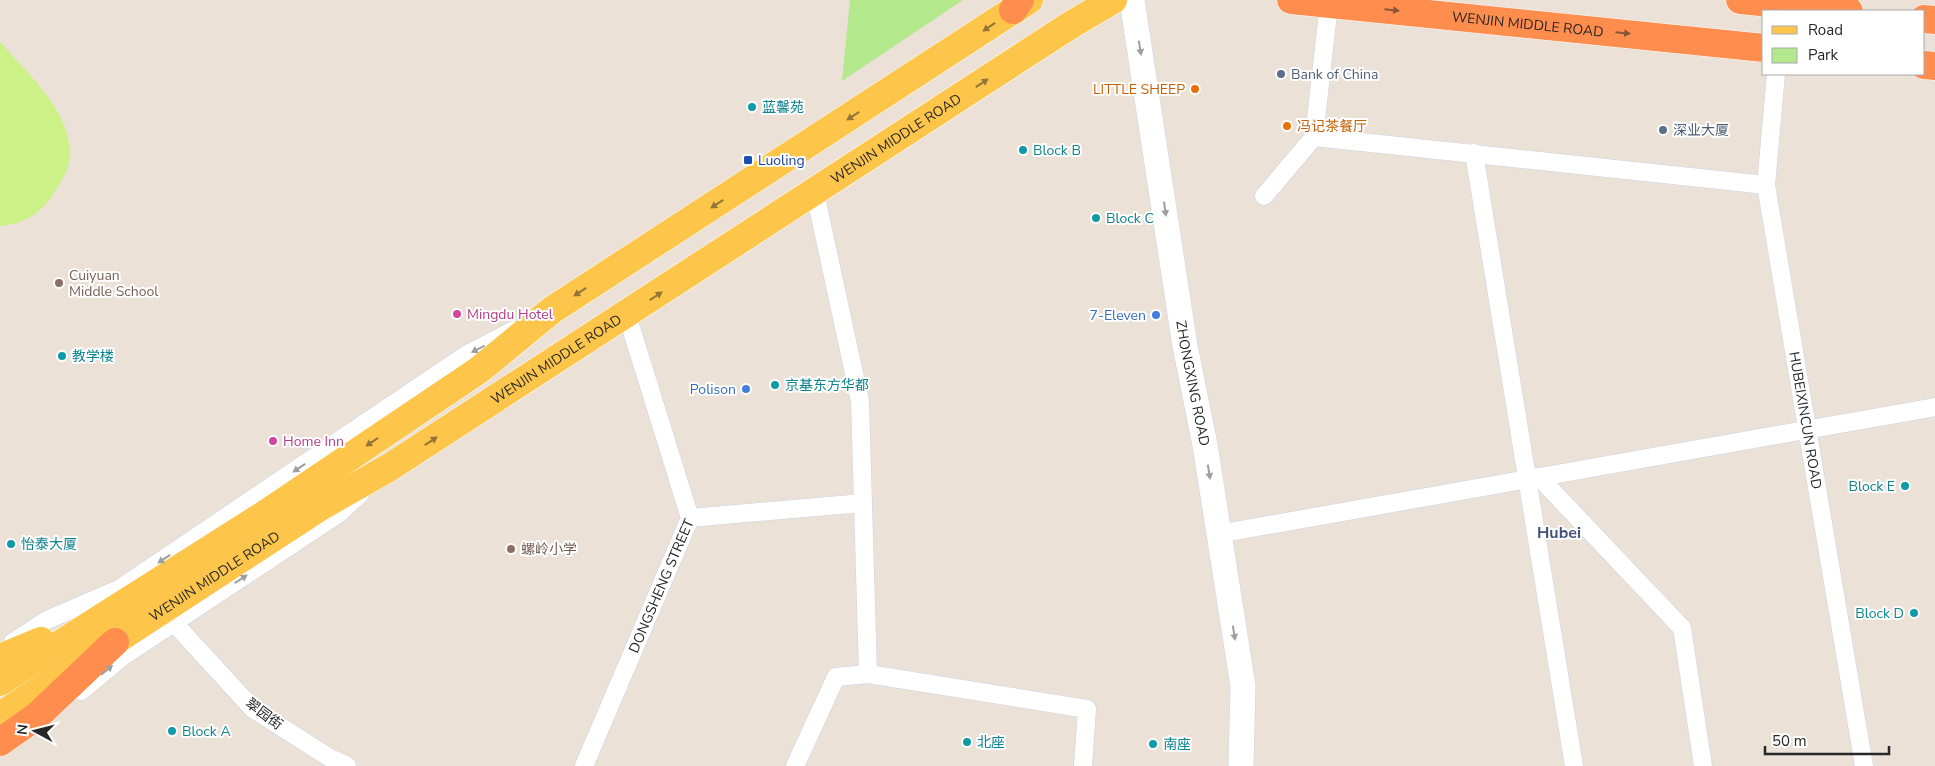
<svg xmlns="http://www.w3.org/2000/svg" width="1935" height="766" viewBox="0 0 1935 766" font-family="'Nunito Sans','Noto Sans SC',sans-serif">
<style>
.green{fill:#b3e88d}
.pitch{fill:#ccf187}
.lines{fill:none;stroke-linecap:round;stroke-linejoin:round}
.street-casing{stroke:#ccd2e2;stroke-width:19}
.secondary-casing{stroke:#ccd2e2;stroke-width:26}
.primary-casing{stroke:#fff;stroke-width:29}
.highway-casing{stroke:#fff;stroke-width:29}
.street{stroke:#fff;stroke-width:18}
.secondary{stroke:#fff;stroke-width:25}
.primary{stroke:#fdc54a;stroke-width:28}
.highway{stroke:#ff8d4e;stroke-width:28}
.oneway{fill:#885539}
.oneway2{fill:#927638}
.oneway3{fill:#9e9e9e}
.service-dot{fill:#5c6f8a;stroke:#fff;stroke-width:2}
.food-dot{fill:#e8710a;stroke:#fff;stroke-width:2}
.culture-dot{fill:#0f9aa8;stroke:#fff;stroke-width:2}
.transit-dot{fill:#1a4fb4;stroke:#fff;stroke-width:2}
.education-dot{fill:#8d6e63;stroke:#fff;stroke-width:2}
.hotel-dot{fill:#d1479c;stroke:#fff;stroke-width:2}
.shop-dot{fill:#3f7fe0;stroke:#fff;stroke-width:2}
.labels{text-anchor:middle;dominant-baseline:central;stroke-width:4;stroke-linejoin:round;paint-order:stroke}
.street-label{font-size:14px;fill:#272727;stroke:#fff}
.service-label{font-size:14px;fill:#4e5e75;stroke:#fff;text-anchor:start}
.food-label{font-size:14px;fill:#c56008;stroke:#fff;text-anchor:end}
.culture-label{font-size:14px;fill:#0d838f;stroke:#fff;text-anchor:start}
.transit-label{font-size:14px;fill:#164399;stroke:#fff;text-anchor:start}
.education-label{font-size:14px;fill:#785e54;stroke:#fff;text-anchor:start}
.hotel-label{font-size:14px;fill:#b23c85;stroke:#fff;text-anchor:start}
.shop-label{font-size:14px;fill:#366cbe;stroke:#fff;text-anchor:end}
.quarter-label{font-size:16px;font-weight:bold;fill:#44527b;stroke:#fff}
</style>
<rect width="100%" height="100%" fill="#ebe1d6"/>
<polygon class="green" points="850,0 963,0 842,81"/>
<path class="pitch" d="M0 42C27 73 68 108 70 152 71 166 62 180 55 191 43 212 25 224 0 226Z"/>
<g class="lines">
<g class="street-casing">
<g id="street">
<path id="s1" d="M1776 74 1766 185 1864 766"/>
<polyline points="1314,137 1766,185"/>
<polyline points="1474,153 1574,766"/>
<polyline points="815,193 860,401 868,674 1087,709 1083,766"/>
<polyline points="1264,196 1314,137 1329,4"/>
<polyline points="1539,477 1682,628 1703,766"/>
<polyline points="690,518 863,503"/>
<polyline points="1218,534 1935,407"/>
<polyline points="174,623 253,709 330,758 347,766"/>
<polyline points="13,642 47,620 119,589 466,355 514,330"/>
<polyline points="81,691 122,657 338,514 360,494"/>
<path id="s2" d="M584 766 690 518 627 315"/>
<polyline points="795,766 836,677 868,674"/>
</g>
</g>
<g class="secondary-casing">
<g id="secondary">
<path id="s3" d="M1132 0 1185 346 1205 445 1243 686 1241 766"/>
</g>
</g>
<g class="primary-casing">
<g id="primary">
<polyline points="0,658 41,641"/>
<polyline points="0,682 262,516 479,370 552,310 1029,0"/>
<path id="s4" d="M0 716 320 507 390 467 1069 26 1113 0"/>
</g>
</g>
<g class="highway-casing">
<g id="highway">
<path id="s5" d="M1291 0 1764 48"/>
<polyline points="1740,0 1849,11"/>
<polyline points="1013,10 1020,0"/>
<polyline points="1924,19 1935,20"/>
<polyline points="1924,65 1935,66"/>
<polyline points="0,742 37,716 115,642"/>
</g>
</g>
<use href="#street" class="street"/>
<use href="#secondary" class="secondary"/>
<use href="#primary" class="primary"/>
<use href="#highway" class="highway"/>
</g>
<defs><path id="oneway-solid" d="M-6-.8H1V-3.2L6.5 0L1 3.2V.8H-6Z" transform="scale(1.25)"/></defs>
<g class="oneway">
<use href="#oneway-solid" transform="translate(1392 10) rotate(6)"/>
<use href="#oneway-solid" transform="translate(1623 33) rotate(6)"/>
</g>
<g class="oneway2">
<use href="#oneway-solid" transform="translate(989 27) rotate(146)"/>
<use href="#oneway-solid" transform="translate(982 83) rotate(-33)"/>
<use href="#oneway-solid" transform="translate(853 116) rotate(147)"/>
<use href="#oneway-solid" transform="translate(717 204) rotate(147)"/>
<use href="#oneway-solid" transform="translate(580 292) rotate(147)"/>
<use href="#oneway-solid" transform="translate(656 296) rotate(-33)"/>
<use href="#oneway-solid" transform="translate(431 441) rotate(-33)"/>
<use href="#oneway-solid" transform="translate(372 442) rotate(146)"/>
</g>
<g class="oneway3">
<use href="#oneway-solid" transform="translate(1140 48) rotate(81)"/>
<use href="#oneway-solid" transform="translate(1165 209) rotate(82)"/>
<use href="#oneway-solid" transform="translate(478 349) rotate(153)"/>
<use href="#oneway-solid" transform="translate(299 468) rotate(146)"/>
<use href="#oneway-solid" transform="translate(1209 472) rotate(81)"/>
<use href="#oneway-solid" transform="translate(164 559) rotate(146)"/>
<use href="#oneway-solid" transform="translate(241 579) rotate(-33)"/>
<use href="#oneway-solid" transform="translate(1234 633) rotate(81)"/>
<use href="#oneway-solid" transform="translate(107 670) rotate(-40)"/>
</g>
<g class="service-dot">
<circle cx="1281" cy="74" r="5"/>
<circle cx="1663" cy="130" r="5"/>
</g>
<g class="food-dot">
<circle cx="1195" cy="89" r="5"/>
<circle cx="1287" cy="126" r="5"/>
</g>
<g class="culture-dot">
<circle cx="752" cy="107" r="5"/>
<circle cx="1023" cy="150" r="5"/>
<circle cx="1096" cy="218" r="5"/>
<circle cx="62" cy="356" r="5"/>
<circle cx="775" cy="385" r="5"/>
<circle cx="1905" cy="486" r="5"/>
<circle cx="11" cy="544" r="5"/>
<circle cx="1914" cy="613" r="5"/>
<circle cx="172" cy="731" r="5"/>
<circle cx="967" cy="742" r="5"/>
<circle cx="1153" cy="744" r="5"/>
</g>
<rect class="transit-dot" x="743" y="155" width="10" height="10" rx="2.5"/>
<g class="education-dot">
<circle cx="59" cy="283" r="5"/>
<circle cx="511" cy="549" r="5"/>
</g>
<g class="hotel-dot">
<circle cx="457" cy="314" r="5"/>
<circle cx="273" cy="441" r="5"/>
</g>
<g class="shop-dot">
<circle cx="1156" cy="315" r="5"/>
<circle cx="746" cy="389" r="5"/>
</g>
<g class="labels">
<g class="street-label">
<text stroke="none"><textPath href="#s5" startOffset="238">WENJIN MIDDLE ROAD</textPath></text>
<text stroke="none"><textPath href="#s4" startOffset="1066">WENJIN MIDDLE ROAD</textPath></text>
<text stroke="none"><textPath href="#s4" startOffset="661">WENJIN MIDDLE ROAD</textPath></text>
<text stroke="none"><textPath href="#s3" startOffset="388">ZHONGXING ROAD</textPath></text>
<text stroke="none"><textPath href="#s1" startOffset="350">HUBEIXINCUN ROAD</textPath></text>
<text stroke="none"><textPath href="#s4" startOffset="256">WENJIN MIDDLE ROAD</textPath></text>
<text stroke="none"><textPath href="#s2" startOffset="196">DONGSHENG STREET</textPath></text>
<text transform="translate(264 714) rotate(37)">翠园街</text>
</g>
<g class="service-label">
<text x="1291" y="74">Bank of China</text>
<text x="1673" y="130">深业大厦</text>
</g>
<g class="food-label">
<text x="1185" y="89">LITTLE SHEEP</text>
<text x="1297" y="126" text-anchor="start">冯记茶餐厅</text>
</g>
<g class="culture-label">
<text x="762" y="107">蓝馨苑</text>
<text x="1033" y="150">Block B</text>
<text x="1106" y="218">Block C</text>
<text x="72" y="356">教学楼</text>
<text x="785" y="385">京基东方华都</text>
<text x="1895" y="486" text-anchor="end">Block E</text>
<text x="21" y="544">怡泰大厦</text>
<text x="1904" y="613" text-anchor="end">Block D</text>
<text x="182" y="731">Block A</text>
<text x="977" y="742">北座</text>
<text x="1163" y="744">南座</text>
</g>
<g class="transit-label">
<text x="758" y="160">Luoling</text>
</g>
<g class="education-label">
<text x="69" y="275">Cuiyuan<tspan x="69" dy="16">Middle School</tspan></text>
<text x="521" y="549">螺岭小学</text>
</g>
<g class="hotel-label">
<text x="467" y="314">Mingdu Hotel</text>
<text x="283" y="441">Home Inn</text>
</g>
<g class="shop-label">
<text x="1146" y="315">7-Eleven</text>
<text x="736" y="389">Polison</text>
</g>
<g class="quarter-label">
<text x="1559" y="533">Hubei</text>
</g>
</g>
<rect x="1762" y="10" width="162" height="65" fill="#ffffff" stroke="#a9a9a9"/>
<rect x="1772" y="26" width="25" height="8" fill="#fdc54a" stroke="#a9a9a9"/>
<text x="1808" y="35" font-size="15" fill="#272727">Road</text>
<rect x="1772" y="48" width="25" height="15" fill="#b3e88d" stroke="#a9a9a9"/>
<text x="1808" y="60" font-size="15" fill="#272727">Park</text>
<g transform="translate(35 731) rotate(277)" stroke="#ffffff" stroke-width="4" paint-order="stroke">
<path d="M0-4L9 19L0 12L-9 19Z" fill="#272727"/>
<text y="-8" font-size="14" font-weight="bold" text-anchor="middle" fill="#272727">N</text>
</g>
<path d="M1765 746v8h124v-8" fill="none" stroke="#272727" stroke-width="2.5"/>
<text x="1772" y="746" font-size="15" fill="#272727" stroke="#ffffff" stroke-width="4" paint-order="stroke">50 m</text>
</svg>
